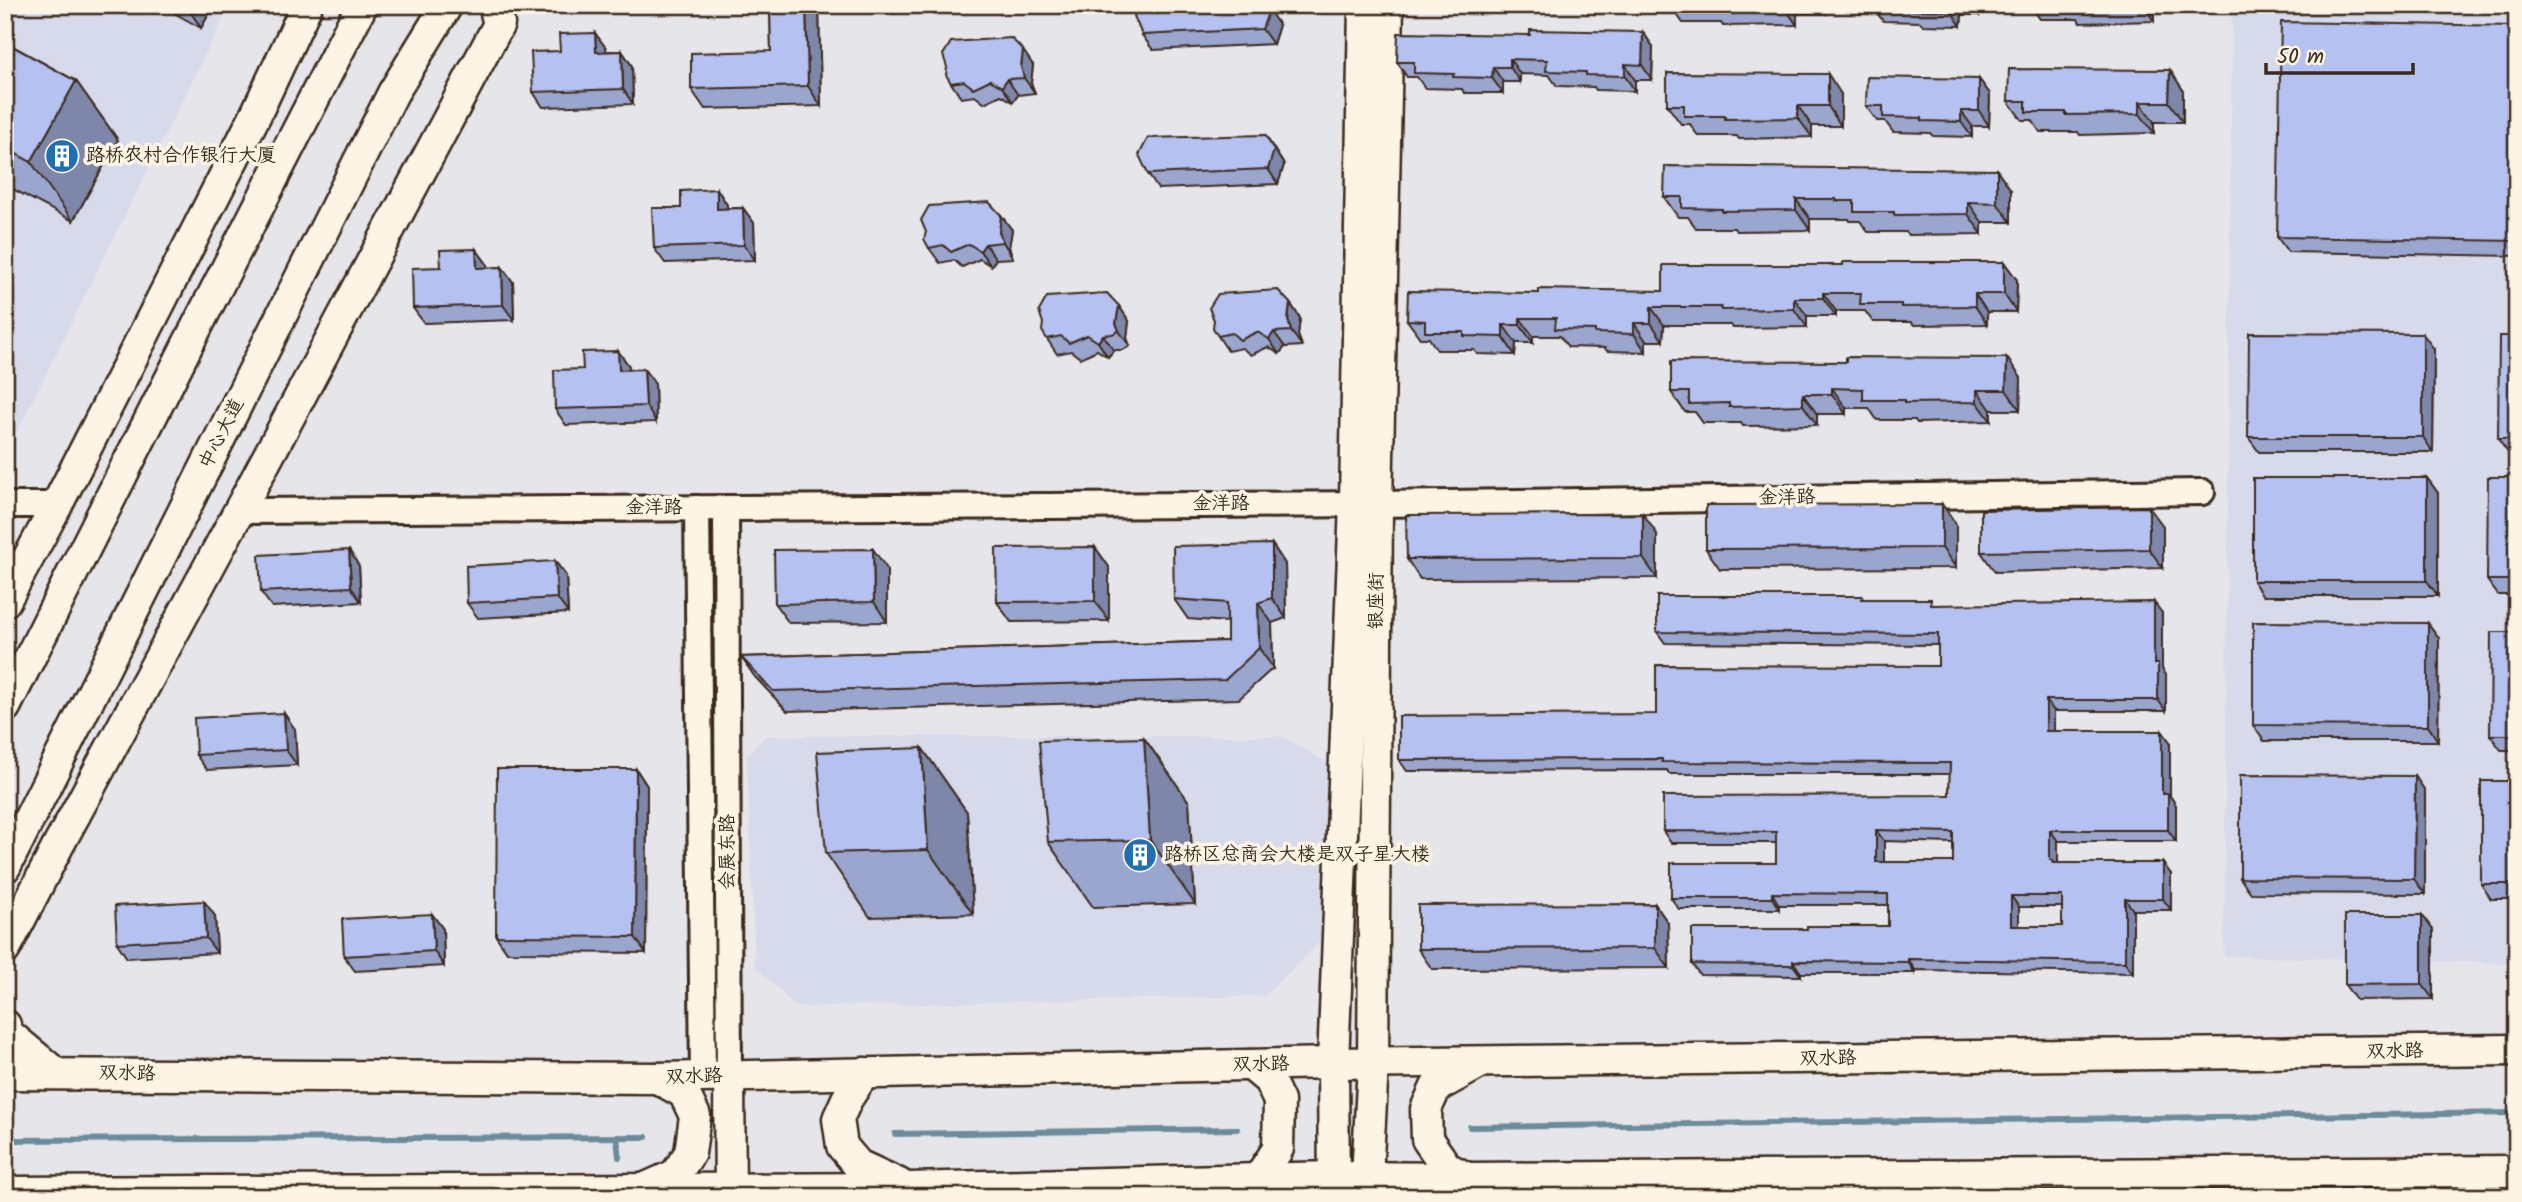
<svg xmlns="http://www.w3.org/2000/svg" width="2522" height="1202" viewBox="0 0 2522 1202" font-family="Kalam,'LXGW WenKai TC',sans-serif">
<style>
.built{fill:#d7daeb}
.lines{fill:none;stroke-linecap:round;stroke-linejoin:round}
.stream{stroke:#6c8c9b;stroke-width:6}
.minor-casing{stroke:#3b2a1e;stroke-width:30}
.major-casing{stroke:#3b2a1e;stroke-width:35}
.minor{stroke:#fcf5e5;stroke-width:24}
.major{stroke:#fcf5e5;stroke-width:30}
.wall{fill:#9ba6cf;stroke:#3b2a1e;stroke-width:2;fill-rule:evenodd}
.shaded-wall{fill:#7e87a9;stroke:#3b2a1e;stroke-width:2}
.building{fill:#b4c1f1;stroke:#3b2a1e;stroke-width:2;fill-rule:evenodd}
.labels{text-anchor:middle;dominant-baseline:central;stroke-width:7;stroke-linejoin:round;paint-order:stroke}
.poi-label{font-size:19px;fill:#3b2a1e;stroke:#fcf5e5;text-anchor:start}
.street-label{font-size:19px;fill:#3b2a1e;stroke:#fcf5e5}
</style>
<rect width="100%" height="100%" fill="#e6e5e9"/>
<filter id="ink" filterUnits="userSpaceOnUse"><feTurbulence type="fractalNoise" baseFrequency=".0143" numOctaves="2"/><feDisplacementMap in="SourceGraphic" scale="14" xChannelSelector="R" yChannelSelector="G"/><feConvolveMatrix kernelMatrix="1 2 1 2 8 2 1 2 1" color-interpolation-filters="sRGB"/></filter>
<g filter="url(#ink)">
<g class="built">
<polygon points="5,5 230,5 6,454 5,454"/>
<polygon points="2232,5 2517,5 2517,963 2224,956"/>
<polygon points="765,736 1282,736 1329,764 1320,942 1264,996 796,1007 755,965 747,756"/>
</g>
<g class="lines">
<g class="stream">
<polyline points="1470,1127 2517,1113"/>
<polyline points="895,1134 1237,1129"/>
<polyline points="617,1137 619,1157"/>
<polyline points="5,1140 646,1137"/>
</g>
<g class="minor-casing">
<g id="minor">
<polyline points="5,505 57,505"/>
<polyline points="697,508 703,1077"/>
<polyline points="726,508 729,1076"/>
<polyline points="239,511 1377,504 2202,492"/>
</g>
</g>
<g class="major-casing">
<g id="major">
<polyline points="5,601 57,505 256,114 307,5"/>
<polyline points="5,707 188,344 362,5"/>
<polyline points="5,867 393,93 447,5"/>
<polyline points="5,949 58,846 239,511 499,24 494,5"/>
<polyline points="5,1025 7,1033 55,1073"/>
<polyline points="1251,1065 1269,1080 1279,1101 1278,1149 1258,1179"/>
<polyline points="864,1073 847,1099 838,1119 842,1146 858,1165 899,1184"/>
<polyline points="5,1074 657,1078 1333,1063 2517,1050"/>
<polyline points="729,1076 730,1197"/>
<polyline points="1467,1178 1447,1168 1427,1139 1426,1109 1436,1087 1476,1065"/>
<polyline points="646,1188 675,1175 690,1153 695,1116 684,1093 657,1078"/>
<polyline points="5,1192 908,1188 1334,1177 1467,1178 2517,1171"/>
<polyline points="1334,1196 1333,1063 1355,503 1364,5"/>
<polyline points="1366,1196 1373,1064 1377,504 1388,5"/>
</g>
</g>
<use href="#minor" class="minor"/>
<use href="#major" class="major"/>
</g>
<g class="wall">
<polygon points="160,5 214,5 201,28"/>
<polygon points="770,5 819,5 821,106 705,109 691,89 771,51"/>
<polygon points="1661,5 1826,5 1826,13 1797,13 1797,25 1723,26 1721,23 1683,23 1675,12 1665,12"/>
<polygon points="1863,5 1979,5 1979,15 1962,15 1961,26 1923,25 1920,22 1883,21 1875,10 1866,9"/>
<polygon points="2021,5 2183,5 2183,10 2154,10 2154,21 2080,23 2078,19 2040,19 2032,8 2023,8"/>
<polygon points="1279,25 1273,44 1153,50 1142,35"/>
<polygon points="2517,26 2517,256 2288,252 2277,237"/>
<polygon points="1643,32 1653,47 1652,80 1635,80 1635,91 1596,90 1594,87 1557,86 1549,75 1520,74 1520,82 1503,82 1503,93 1464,93 1462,89 1425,88 1417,77 1407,77 1397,62 1530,35"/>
<polygon points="595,33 606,48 606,51 622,51 632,66 633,104 543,107 533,92 560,51"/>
<polygon points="5,42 76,81 118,140 73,221 5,185"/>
<polygon points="1033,65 1031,83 1035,93 1018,95 1013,102 1001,95 984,103 975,96 961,98 951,83"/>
<polygon points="2170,70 2183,90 2183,122 2154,122 2154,133 2080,135 2078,132 2040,132 2032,120 2022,120 2008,101"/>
<polygon points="1979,79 1990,94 1989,126 1972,126 1972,137 1933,136 1930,133 1893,132 1885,121 1877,121 1866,106"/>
<polygon points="1841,94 1841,126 1812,126 1812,137 1739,139 1737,136 1698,136 1690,124 1681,124 1667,105"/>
<polygon points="1265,135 1284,165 1278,184 1158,189 1148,174"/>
<polygon points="1997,170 2011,190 2011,222 1982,222 1982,234 1908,235 1906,232 1868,232 1860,221 1850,221 1849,219 1810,219 1810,230 1736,231 1734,228 1696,228 1688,217 1678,217 1664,197"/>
<polygon points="717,189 727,205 727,208 743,208 754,223 755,260 665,263 654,248 681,208"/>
<polygon points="1001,215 1012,230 1009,247 1013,258 996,259 991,266 980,259 962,267 954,260 940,263 929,248"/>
<polygon points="476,249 487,264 487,268 502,267 513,282 514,320 424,323 413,308 441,267"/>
<polygon points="2004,262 2017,280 2016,312 1987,312 1987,324 1914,325 1911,322 1873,322 1865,311 1836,311 1836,316 1807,316 1807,327 1733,328 1731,325 1664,325 1663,341 1646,341 1646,352 1607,351 1605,348 1568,347 1560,336 1533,336 1533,343 1516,343 1515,355 1477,354 1474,350 1437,350 1429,338 1420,338 1407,320 1539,293 1663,291 1843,265"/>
<polygon points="1290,303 1300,318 1298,335 1302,346 1285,347 1279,354 1268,347 1251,355 1242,348 1228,351 1218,336"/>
<polygon points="1119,306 1129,321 1127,338 1130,346 1123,350 1114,350 1108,357 1097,350 1080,358 1071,351 1057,354 1047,339"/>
<polygon points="2517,336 2517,454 2509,454 2498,439"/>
<polygon points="2434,349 2433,452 2259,452 2248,437"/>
<polygon points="618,351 629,366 629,369 655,384 656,422 566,425 555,409 583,369"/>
<polygon points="2007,358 2021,378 2020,410 1991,410 1991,421 1917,423 1915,420 1877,420 1869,408 1846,408 1846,414 1817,414 1817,425 1743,426 1741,423 1703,423 1695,412 1685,412 1671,392 1846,362"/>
<polygon points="2517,477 2517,595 2498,595 2487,580"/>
<polygon points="2427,478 2438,493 2438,596 2263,596 2253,581"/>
<polygon points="1956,524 1956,568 1720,569 1706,549"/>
<polygon points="2163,526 2163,568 1995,572 1981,552"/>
<polygon points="1657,534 1657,578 1420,579 1407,559"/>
<polygon points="1272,544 1285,564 1286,618 1272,623 1273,668 1239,699 787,711 755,677 741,657 1227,641 1227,622 1188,619 1174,599"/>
<polygon points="1095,547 1109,567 1109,621 1011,622 997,602"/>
<polygon points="555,561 566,576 568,613 478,618 467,603"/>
<polygon points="359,566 361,602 272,607 261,592"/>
<polygon points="887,569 887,622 789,623 775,604"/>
<path d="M1862 596 1863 599 1936 605 2162 613V669L2166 675V711H2054V731H2162L2170 742V796L2176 805V841H2058V863L2171 874V910H2133V973L1915 970V973H1801V976L1700 975 1692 964 1807 929 1888 926V905H1779V909H1679L1671 898 1776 863V843H1671L1663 831 1949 795 1950 774H1669L1667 770 1407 771 1399 760 1938 666V645L1665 643 1657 632ZM1884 841 1953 843V862H1884ZM2019 907H2062V926H2019Z"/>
<polygon points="2428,623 2439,638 2438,741 2264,741 2253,725"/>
<polygon points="2517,632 2517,750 2501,750 2490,735"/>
<polygon points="295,729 297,765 207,770 196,755"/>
<polygon points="1144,738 1189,802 1195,904 1093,907 1048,842"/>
<polygon points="922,748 967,812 973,914 870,917 826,853"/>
<polygon points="636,769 647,786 646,953 507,952 496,936"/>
<polygon points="2415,776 2425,791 2425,894 2251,893 2240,878"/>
<polygon points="2517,781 2517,899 2491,899 2481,884"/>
<polygon points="204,901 215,916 217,953 127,958 117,943"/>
<polygon points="1655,904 1668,923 1669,968 1432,969 1418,949"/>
<polygon points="432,914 443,929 444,966 355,971 344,956"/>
<polygon points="2422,915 2433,930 2433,999 2356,1000 2345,985"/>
</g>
<g class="shaded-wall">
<polygon points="186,5 214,5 201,28"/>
<polygon points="806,5 819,5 821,106 808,86"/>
<polygon points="1265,5 1279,25 1273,44 1262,29"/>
<polygon points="1783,5 1791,5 1797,13 1797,25"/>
<polygon points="1820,5 1826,5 1826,13"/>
<polygon points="1951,5 1955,5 1962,15 1961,26 1951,11"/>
<polygon points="1972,5 1979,5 1979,15"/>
<polygon points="2143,5 2151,5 2154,10 2154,21"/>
<polygon points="1643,32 1653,47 1652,80 1642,65"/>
<polygon points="595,33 606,48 607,67 596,52"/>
<polygon points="1023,50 1033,65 1031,83 1035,93 1024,78 1021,67"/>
<polygon points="622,51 632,66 633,104 623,89"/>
<polygon points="1510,59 1520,74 1520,82 1510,67"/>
<polygon points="1625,64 1635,80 1635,91 1625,76"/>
<polygon points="1493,67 1503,82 1503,93 1492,78"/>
<polygon points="2170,70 2183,90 2183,122 2169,102"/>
<polygon points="1828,74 1841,94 1841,126 1828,106"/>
<polygon points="1007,79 1018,95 1013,102 1002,87"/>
<polygon points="1979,79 1990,94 1989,126 1979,111"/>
<polygon points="76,81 118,140 73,221 31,162"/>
<polygon points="2140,102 2154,122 2154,133 2140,114"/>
<polygon points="1798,106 1812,126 1812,137 1798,118"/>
<polygon points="1961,111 1972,126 1972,137 1961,122"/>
<polygon points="1265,135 1284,165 1278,184 1268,169"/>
<polygon points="1997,170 2011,190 2011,222 1997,203"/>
<polygon points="717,189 727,205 728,224 717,209"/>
<polygon points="1796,199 1810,219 1810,230 1796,210"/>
<polygon points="1968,202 1982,222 1982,234 1968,214"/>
<polygon points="743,208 754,223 755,260 744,245"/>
<polygon points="1001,215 1012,230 1009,247 1013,258 1003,242 999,232"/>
<polygon points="985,244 996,259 991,266 980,251"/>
<polygon points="476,249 487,264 487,283 477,268"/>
<polygon points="2004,262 2017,280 2016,312 2004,294"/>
<polygon points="502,267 513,282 514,320 503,305"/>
<polygon points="1823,293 1836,311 1836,316 1823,298"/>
<polygon points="1975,294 1987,312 1987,324 1975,306"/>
<polygon points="1794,298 1807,316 1807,327 1794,309"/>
<polygon points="1290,303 1300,318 1298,335 1302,346 1291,331 1288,320"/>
<polygon points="1119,306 1129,321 1127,338 1130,346 1119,331 1116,323"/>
<polygon points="1651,307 1664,325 1663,341 1651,323"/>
<polygon points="1520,318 1533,336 1533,343 1520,325"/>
<polygon points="1634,323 1646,341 1646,352 1634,334"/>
<polygon points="1503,325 1516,343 1515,355 1503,337"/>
<polygon points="5,330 12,340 5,351"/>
<polygon points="1274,332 1285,347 1279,354 1269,339"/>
<polygon points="2423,334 2434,349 2433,452 2423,437"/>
<polygon points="1103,335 1114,350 1108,357 1098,342"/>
<polygon points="618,351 629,366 629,385 619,370"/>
<polygon points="2007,358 2021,378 2020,410 2006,390"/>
<polygon points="644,369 655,384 656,422 646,406"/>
<polygon points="1832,388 1846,408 1846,414 1832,394"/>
<polygon points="1977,390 1991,410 1991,421 1977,402"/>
<polygon points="1803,394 1817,414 1817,425 1803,405"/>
<polygon points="2427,478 2438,493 2438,596 2427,581"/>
<polygon points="1942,504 1956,524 1956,568 1942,548"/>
<polygon points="2149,507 2163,526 2163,568 2149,549"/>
<polygon points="1643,514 1657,534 1657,578 1643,558"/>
<polygon points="1272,544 1285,564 1286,618 1272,598"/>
<polygon points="1095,547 1109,567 1109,621 1095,601"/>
<polygon points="873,549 887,569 887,622 874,602"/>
<polygon points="349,550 359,566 361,602 351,587"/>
<polygon points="555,561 566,576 568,613 557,598"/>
<polygon points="2154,602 2162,613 2162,669 2166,675 2166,711 2158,700 2154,664"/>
<polygon points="1258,603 1272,623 1273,668 1259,648"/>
<polygon points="2428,623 2439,638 2438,741 2428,726"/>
<polygon points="2046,700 2054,711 2054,742 2046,731"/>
<polygon points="284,713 295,729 297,765 286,750"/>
<polygon points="2162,731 2170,742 2170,796 2176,805 2176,841 2168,830 2162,794"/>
<polygon points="1144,738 1189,802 1195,904 1150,840"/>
<polygon points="922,748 967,812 973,914 928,850"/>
<polygon points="636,769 647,786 646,953 635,937"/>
<polygon points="2415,776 2425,791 2425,894 2414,879"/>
<polygon points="1876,830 1884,841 1884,873 1876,862"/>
<polygon points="2050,830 2058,841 2058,866 2050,860"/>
<polygon points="2163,863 2171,874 2171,910 2163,899"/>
<polygon points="1772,893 1779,905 1779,909 1772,898"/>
<polygon points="2011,896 2019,907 2019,937 2011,926"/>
<polygon points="2125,899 2133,910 2133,973 2125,962"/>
<polygon points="204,901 215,916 217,953 206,938"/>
<polygon points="1655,904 1668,923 1669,968 1655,948"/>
<polygon points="432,914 443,929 444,966 434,951"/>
<polygon points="2422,915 2433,930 2433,999 2422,984"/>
<polygon points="1908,959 1915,970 1915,973 1908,962"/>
<polygon points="1793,961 1801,973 1801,976 1793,965"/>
</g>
<g class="building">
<polygon points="770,5 806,5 808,86 691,89 691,53 771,51"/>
<polygon points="1140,5 1265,5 1269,10 1262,29 1142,35 1134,16"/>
<polygon points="1709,5 1766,5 1709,6"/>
<polygon points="1873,5 1951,5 1951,11 1912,10 1912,7"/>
<polygon points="2281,22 2517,26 2517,241 2277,237"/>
<polygon points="1530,30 1643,32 1642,65 1625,64 1625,76 1586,75 1586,72 1546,71 1547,60 1510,59 1510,67 1493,67 1492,78 1453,77 1454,74 1414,73 1414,62 1397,62 1398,33 1530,35"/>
<polygon points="595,33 596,52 622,51 623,89 533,92 531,52 560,51 559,34"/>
<polygon points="1011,38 1023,50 1021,67 1024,78 1007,79 1002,87 990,80 973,88 964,81 951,83 946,75 947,67 943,55 951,42"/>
<polygon points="5,42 76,81 31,162 5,148"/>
<polygon points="2009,69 2170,70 2169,102 2140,102 2140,114 2066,115 2066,112 2026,112 2026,101 2008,101"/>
<polygon points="1667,73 1828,74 1828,106 1798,106 1798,118 1725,119 1725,116 1684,116 1684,105 1667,105"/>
<polygon points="1867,77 1979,79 1979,111 1961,111 1961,122 1922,121 1922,118 1883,117 1883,106 1866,106"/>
<polygon points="1265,135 1274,150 1268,169 1148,174 1139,155 1148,138"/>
<polygon points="1665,166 1997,170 1997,203 1968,202 1968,214 1894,215 1894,212 1854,212 1854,201 1836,201 1836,199 1796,199 1796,210 1722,211 1722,209 1682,208 1682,197 1664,197"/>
<polygon points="717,189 717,209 743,208 744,245 654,248 652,208 681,208 681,191"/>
<polygon points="989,202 1001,215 999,232 1003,242 985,244 980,251 969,244 951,252 943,245 929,248 924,239 926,232 921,220 929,206"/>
<polygon points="476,249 477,268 502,267 503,305 413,308 412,268 441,267 440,250"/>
<polygon points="1843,262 2004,262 2004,294 1975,294 1975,306 1901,307 1901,304 1860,304 1861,293 1823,293 1823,298 1794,298 1794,309 1721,310 1721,307 1651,307 1651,323 1634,323 1634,334 1595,333 1595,330 1555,329 1556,318 1520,318 1520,325 1503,325 1503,337 1464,336 1464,332 1425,332 1425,321 1407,320 1408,291 1539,293 1539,289 1663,291 1663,265 1843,265"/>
<polygon points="1278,290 1290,303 1288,320 1291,331 1274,332 1269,339 1257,332 1240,340 1232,333 1218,336 1213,328 1214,320 1209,308 1218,294"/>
<polygon points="1107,293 1119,306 1116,323 1119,331 1112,334 1103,335 1098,342 1087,335 1069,343 1061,336 1047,339 1042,331 1043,323 1039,311 1047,297"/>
<polygon points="2249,333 2423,334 2423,437 2248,437"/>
<polygon points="2499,336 2517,336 2517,439 2498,439"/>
<polygon points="618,351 619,370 644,369 646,406 555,409 554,370 583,369 582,352"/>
<polygon points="1846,357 2007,358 2006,390 1977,390 1977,402 1904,403 1904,400 1863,400 1863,389 1832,388 1832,394 1803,394 1803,405 1729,407 1729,403 1689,404 1689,392 1671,392 1671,361 1846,362"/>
<polygon points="2488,477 2517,477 2517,580 2487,580"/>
<rect x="2253" y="478" width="174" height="103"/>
<polygon points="1942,504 1942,548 1706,549 1706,505"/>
<polygon points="2149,507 2149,549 1981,552 1981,510"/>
<polygon points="1643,514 1643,558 1407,559 1406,515"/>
<polygon points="1272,544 1272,598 1258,603 1259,648 1225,680 773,691 741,657 1227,641 1227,603 1174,599 1173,546"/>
<polygon points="1095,547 1095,601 997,602 996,548"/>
<polygon points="873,549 874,602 775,604 774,550"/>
<polygon points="349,550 351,587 261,592 259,555"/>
<polygon points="555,561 557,598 467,603 466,566"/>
<path d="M1657 596H1862V599H1931V605L2154 602V664H2158V700H2046V731H2162V794H2168V830H2050V860H2053V863H2163V899H2125V962L1908 959V962L1793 961V965L1692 964V929H1807V926H1888V894L1772 893V898H1671V863H1776V832L1663 831V796L1949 795 1950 763 1662 762V759L1399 760V716L1656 714V665L1938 666V634L1657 632ZM1876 830 1953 832V862H1876ZM2011 896H2062V926H2011Z"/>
<polygon points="2253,622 2428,623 2428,726 2253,725"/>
<polygon points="2491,632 2517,632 2517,735 2490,735"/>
<polygon points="284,713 286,750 196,755 194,718"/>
<polygon points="1144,738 1150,840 1048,842 1039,741"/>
<polygon points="922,748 928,850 826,853 817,752"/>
<polygon points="497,769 636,769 635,937 496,936"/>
<polygon points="2240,775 2415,776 2414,879 2240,878"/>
<rect x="2481" y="781" width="36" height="103"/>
<polygon points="204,901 206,938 117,943 115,906"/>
<polygon points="1655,904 1655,948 1418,949 1418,905"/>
<polygon points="432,914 434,951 344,956 342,919"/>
<polygon points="2345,915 2422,915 2422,984 2345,985"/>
</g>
</g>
<defs>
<g id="building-disc" transform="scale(1.75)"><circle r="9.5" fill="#1f6fb2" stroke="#fcf5e5"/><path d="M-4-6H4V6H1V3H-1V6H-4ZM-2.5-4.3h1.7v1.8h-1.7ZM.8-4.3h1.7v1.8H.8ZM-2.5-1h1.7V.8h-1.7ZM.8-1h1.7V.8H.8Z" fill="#fff"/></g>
</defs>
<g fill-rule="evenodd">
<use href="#building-disc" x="62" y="156"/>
<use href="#building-disc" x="1140" y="855"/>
</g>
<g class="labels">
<g class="poi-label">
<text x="86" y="156">路桥农村合作银行大厦</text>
<text x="1164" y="855">路桥区总商会大楼是双子星大楼</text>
</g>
<g class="street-label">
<text transform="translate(222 434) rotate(-63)">中心大道</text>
<text transform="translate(1787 498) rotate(-1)">金洋路</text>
<text x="1221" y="504">金洋路</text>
<text x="654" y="508">金洋路</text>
<text transform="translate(1377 601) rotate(-90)">银座街</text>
<text transform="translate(728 852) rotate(-90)">会展东路</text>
<text transform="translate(2395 1052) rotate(-1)">双水路</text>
<text transform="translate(1828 1059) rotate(-1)">双水路</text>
<text transform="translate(1261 1065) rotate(-1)">双水路</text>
<text transform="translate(127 1074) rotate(1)">双水路</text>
<text transform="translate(694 1077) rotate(-2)">双水路</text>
</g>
</g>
<rect width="2522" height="1202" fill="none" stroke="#fcf5e5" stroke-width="28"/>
<rect x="14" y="14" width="2494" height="1174" fill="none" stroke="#3b2a1e" stroke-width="2.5" filter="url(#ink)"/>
<path d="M2266 63v10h147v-10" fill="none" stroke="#3b2a1e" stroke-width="3.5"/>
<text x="2277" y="63" font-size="21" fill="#3b2a1e" stroke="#fcf5e5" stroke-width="5" paint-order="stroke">50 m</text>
</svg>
